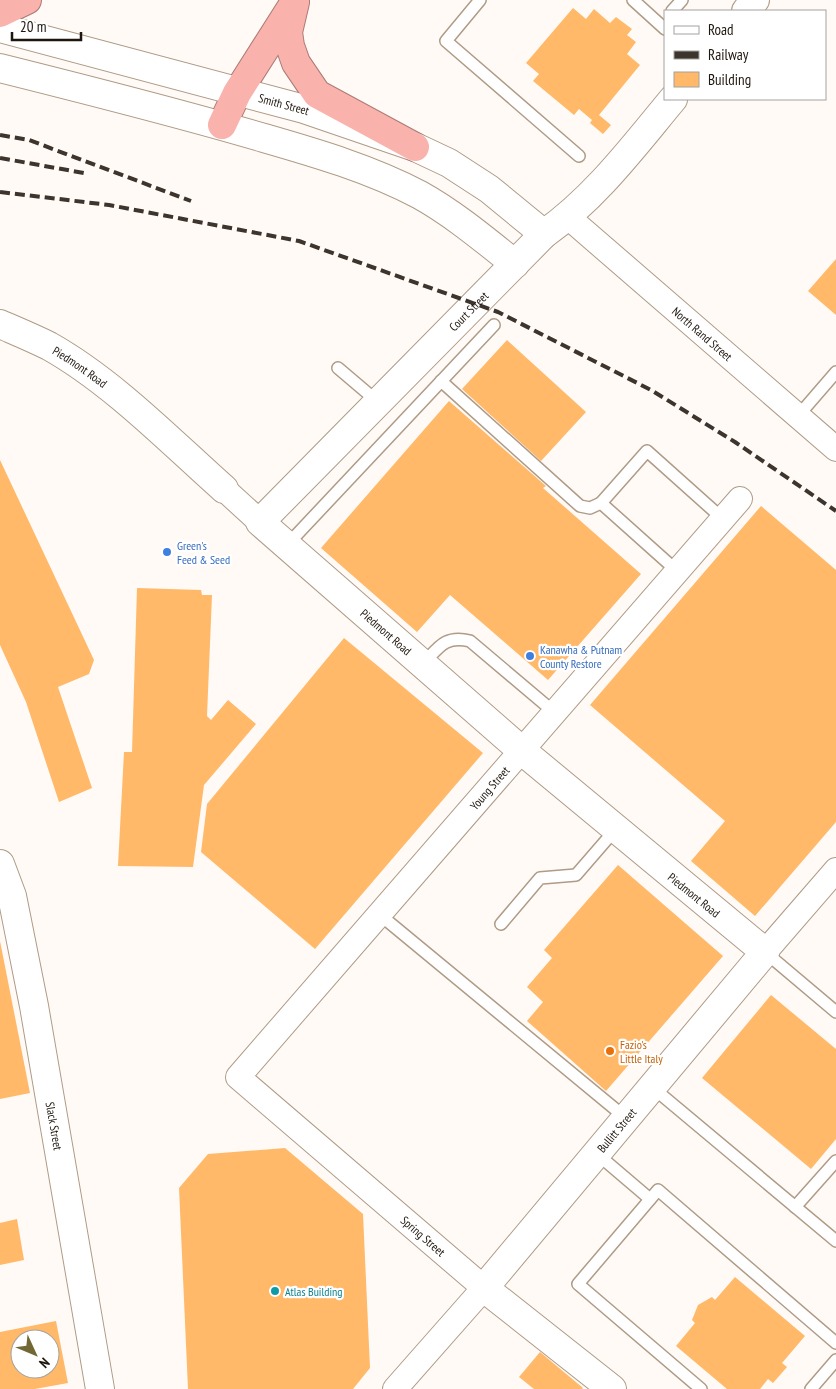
<svg xmlns="http://www.w3.org/2000/svg" width="836" height="1389" viewBox="0 0 836 1389" font-family="'PT Sans Narrow',sans-serif">
<style>
.building{fill:#ffb969;fill-rule:evenodd}
.lines{fill:none;stroke-linecap:round;stroke-linejoin:round}
.service-casing{stroke:#af9b86;stroke-width:14}
.minor-casing{stroke:#af9b86;stroke-width:26}
.tertiary-casing{stroke:#af9b86;stroke-width:30}
.motorway-casing{stroke:#ac7b75;stroke-width:30}
.service{stroke:#fff;stroke-width:11}
.minor{stroke:#fff;stroke-width:24}
.tertiary{stroke:#fff;stroke-width:28}
.motorway{stroke:#f9b2ac;stroke-width:28}
.rail{stroke:#3c342d;stroke-width:4;stroke-dasharray:10 5;stroke-linecap:butt}
.shop-dot{fill:#3f7fe0;stroke:#fff;stroke-width:2}
.food-dot{fill:#e8710a;stroke:#fff;stroke-width:2}
.culture-dot{fill:#0f9aa8;stroke:#fff;stroke-width:2}
.labels{text-anchor:middle;dominant-baseline:central;stroke-width:4.5;stroke-linejoin:round;paint-order:stroke}
.street-label{font-size:12px;fill:#1e160e;stroke:#fff}
.shop-label{font-size:12px;fill:#366cbe;stroke:#fff;text-anchor:start}
.food-label{font-size:12px;fill:#c56008;stroke:#fff;text-anchor:start}
.culture-label{font-size:12px;fill:#0d838f;stroke:#fff;text-anchor:start}
</style>
<rect width="100%" height="100%" fill="#fffaf6"/>
<g class="building">
<polygon points="573,8 586,19 594,9 610,23 616,17 632,29 627,35 636,42 627,54 640,65 599,115 611,125 603,134 590,123 592,120 579,109 574,115 533,81 539,74 526,63"/>
<polygon points="836,259 836,315 808,291"/>
<polygon points="507,340 586,412 541,461 462,389"/>
<polygon points="449,401 546,486 543,488 641,574 548,680 450,595 417,632 321,548"/>
<polygon points="0,460 94,660 89,674 58,687 92,788 59,802 26,702 0,645"/>
<polygon points="761,506 836,570 836,822 755,916 691,861 725,821 590,705"/>
<polygon points="137,588 201,590 202,595 212,595 207,716 211,720 228,700 256,724 204,785 193,867 118,866 124,752 132,752"/>
<polygon points="344,638 483,753 315,949 201,852 207,804"/>
<polygon points="618,865 723,956 606,1091 527,1021 543,1002 527,987 552,958 544,950"/>
<polygon points="0,941 30,1093 0,1099"/>
<polygon points="771,995 836,1049 836,1139 811,1169 702,1078"/>
<polygon points="285,1148 363,1214 370,1368 353,1389 188,1389 179,1188 208,1154"/>
<polygon points="17,1219 24,1260 0,1265 0,1223"/>
<polygon points="735,1277 805,1336 782,1363 787,1367 773,1383 768,1379 760,1389 727,1389 676,1346 695,1323 692,1320 698,1305 712,1297 715,1300"/>
<path d="M56 1321 68 1383 35 1389H0V1332ZM20 1339H50V1369H20Z"/>
<polygon points="540,1352 583,1388 582,1389 534,1389 519,1377"/>
</g>
<g class="lines">
<g class="service-casing">
<g id="service">
<polyline points="480,0 446,41 579,156"/>
<polyline points="633,0 665,29"/>
<polyline points="672,11 682,0"/>
<polyline points="338,368 378,402"/>
<polyline points="441,381 580,506 590,508 601,503"/>
<polyline points="798,416 836,372"/>
<polyline points="287,545 494,325"/>
<polyline points="677,571 601,503 647,451 723,519"/>
<path d="M423 664C439 647 445 635 470 641L554 712"/>
<polyline points="379,914 626,1118"/>
<polyline points="501,924 540,878 576,875 615,830"/>
<polyline points="765,952 836,1012"/>
<polyline points="652,1087 836,1241"/>
<polyline points="596,1153 650,1199"/>
<polyline points="795,1207 836,1161"/>
<polyline points="701,1389 578,1284 658,1190 836,1343"/>
<polyline points="811,1389 836,1360"/>
</g>
</g>
<g class="minor-casing">
<g id="minor">
<path id="s1" d="M568 217 836 449"/>
<polyline points="224,489 260,522"/>
<polyline points="765,952 836,870"/>
<path id="s2" d="M395 1389 484 1288 238 1077 740 499"/>
</g>
</g>
<g class="tertiary-casing">
<g id="tertiary">
<polyline points="746,11 755,0"/>
<path id="s3" d="M0 28 304 109 415 147 449 163 489 189 544 234"/>
<path d="M0 68C88 90 176 112 264 138 316 153 371 169 420 195 454 214 485 240 515 264"/>
<path id="s4" d="M0 324C16 331 33 338 49 346 113 382 170 441 224 489"/>
<path id="s5" d="M0 864 12 896 34 1006 100 1389"/>
<path id="s6" d="M612 1389 484 1288 765 952 521 750 260 522 544 234C596 197 633 147 673 99"/>
</g>
</g>
<g class="motorway-casing">
<g id="motorway">
<polyline points="295,2 288,32 290,46 296,63 317,94 415,147"/>
<polyline points="0,13 27,0"/>
<polyline points="222,125 237,93 291,8"/>
</g>
</g>
<use href="#service" class="service"/>
<use href="#minor" class="minor"/>
<use href="#tertiary" class="tertiary"/>
<use href="#motorway" class="motorway"/>
<g class="rail">
<polyline points="0,135 29,140 191,201"/>
<polyline points="0,158 84,173"/>
<polyline points="0,192 109,205 299,241 498,312 651,390 735,442 836,511"/>
</g>
</g>
<g class="shop-dot">
<circle cx="167" cy="552" r="5"/>
<circle cx="530" cy="656" r="5"/>
</g>
<circle class="food-dot" cx="610" cy="1051" r="5"/>
<circle class="culture-dot" cx="275" cy="1291" r="5"/>
<g class="labels">
<g class="street-label">
<text stroke="none"><textPath href="#s3" startOffset="294">Smith Street</textPath></text>
<text stroke="none"><textPath href="#s6" startOffset="1561">Court Street</textPath></text>
<text stroke="none"><textPath href="#s1" startOffset="178">North Rand Street</textPath></text>
<text stroke="none"><textPath href="#s4" startOffset="91">Piedmont Road</textPath></text>
<text transform="translate(386 632) rotate(41)">Piedmont Road</text>
<text stroke="none"><textPath href="#s2" startOffset="842">Young Street</textPath></text>
<text transform="translate(694 895) rotate(39)">Piedmont Road</text>
<text stroke="none"><textPath href="#s5" startOffset="268">Slack Street</textPath></text>
<text stroke="none"><textPath href="#s6" startOffset="369">Bullitt Street</textPath></text>
<text transform="translate(423 1236) rotate(41)">Spring Street</text>
</g>
<g class="shop-label">
<text x="177" y="545">Green's<tspan x="177" dy="14">Feed &amp; Seed</tspan></text>
<text x="540" y="649">Kanawha &amp; Putnam<tspan x="540" dy="14">County Restore</tspan></text>
</g>
<g class="food-label">
<text x="620" y="1044">Fazio's<tspan x="620" dy="14">Little Italy</tspan></text>
</g>
<g class="culture-label">
<text x="285" y="1291">Atlas Building</text>
</g>
</g>
<rect x="664" y="10" width="162" height="90" fill="#ffffff" stroke="#a5a29f"/>
<rect x="674" y="26" width="25" height="8" fill="#ffffff" stroke="#a5a29f"/>
<text x="708" y="35" font-size="15" fill="#1e160e">Road</text>
<rect x="674" y="51" width="25" height="8" fill="#3c342d" stroke="#a5a29f"/>
<text x="708" y="60" font-size="15" fill="#1e160e">Railway</text>
<rect x="674" y="72" width="25" height="15" fill="#ffb969" stroke="#a5a29f"/>
<text x="708" y="85" font-size="15" fill="#1e160e">Building</text>
<g transform="translate(35 1354) rotate(134)"><circle r="24" fill="#ffffff" stroke="#a5a29f"/>
<path d="M0-4L9 19L0 12L-9 19Z" fill="#716835"/>
<text y="-8" font-size="14" font-weight="bold" text-anchor="middle" fill="#1e160e">N</text>
</g>
<path d="M12 32v8h69v-8" fill="none" stroke="#1e160e" stroke-width="2.5"/>
<text x="20" y="32" font-size="15" fill="#1e160e" stroke="#ffffff" stroke-width="4" paint-order="stroke">20 m</text>
</svg>
